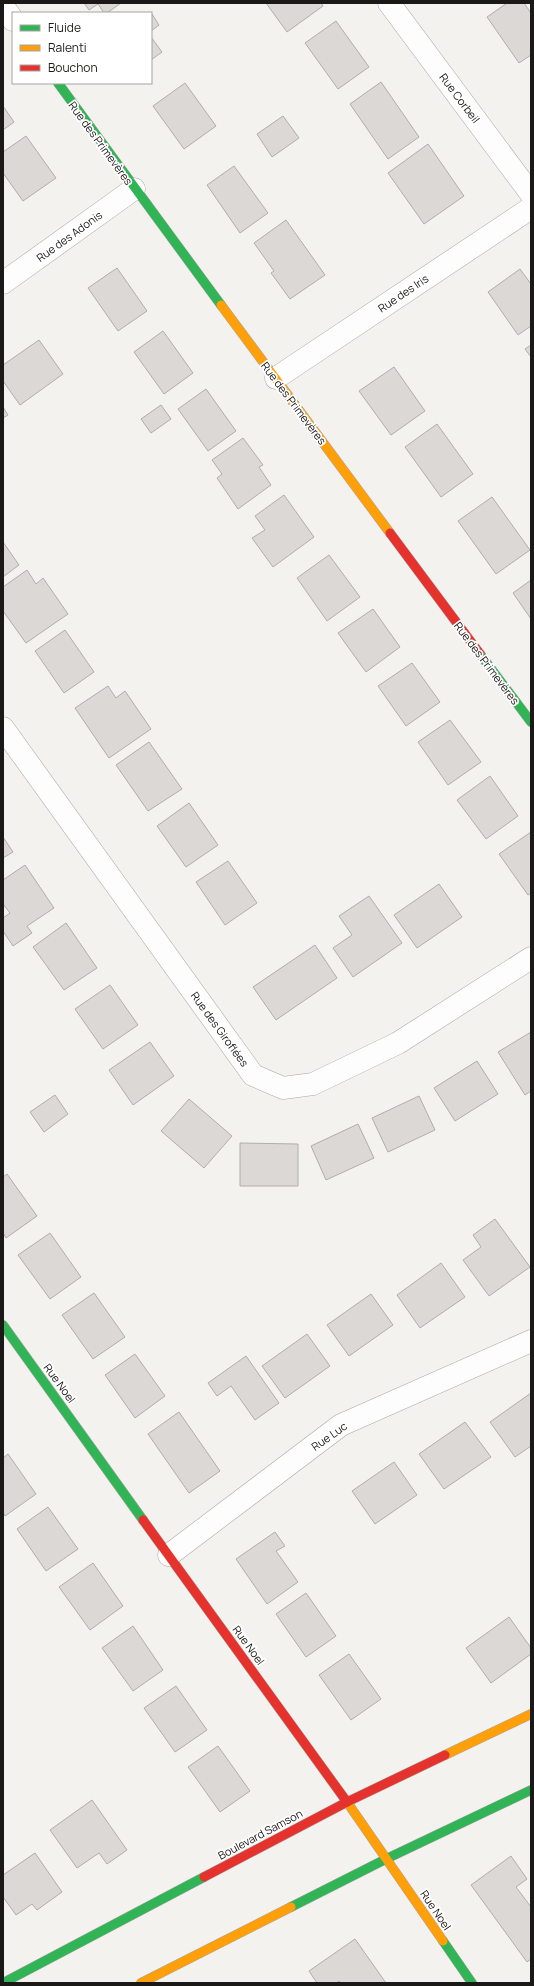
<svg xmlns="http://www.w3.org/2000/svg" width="534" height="1986" viewBox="0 0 534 1986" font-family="Manrope,sans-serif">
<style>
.building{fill:#dbd8d6;stroke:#b0aeac}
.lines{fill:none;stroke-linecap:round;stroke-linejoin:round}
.street-casing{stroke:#a8a6a4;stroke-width:23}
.fast-casing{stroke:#a8a6a4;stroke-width:10}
.slow-casing{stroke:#a8a6a4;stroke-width:10}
.jam-casing{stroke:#a8a6a4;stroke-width:10}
.street{stroke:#fdfdfd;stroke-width:22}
.fast{stroke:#30b455;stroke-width:9}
.slow{stroke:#ff9f0a;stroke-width:9}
.jam{stroke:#e5322d;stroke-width:9}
.labels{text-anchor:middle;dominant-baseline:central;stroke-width:3.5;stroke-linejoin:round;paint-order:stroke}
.street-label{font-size:11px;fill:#1b1917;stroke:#fff}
</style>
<rect width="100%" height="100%" fill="#f4f2ef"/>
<g class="building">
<polygon points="84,3 121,3 107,13 104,13 98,4 89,10"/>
<polygon points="266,3 321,3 323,6 287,32"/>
<polygon points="507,3 524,3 531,13 531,55 519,63 487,17"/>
<polygon points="152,14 159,25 151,31 151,15"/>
<polygon points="336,21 369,67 338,89 305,43"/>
<polygon points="151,37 162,52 151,60"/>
<polygon points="381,82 419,137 388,159 350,104"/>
<polygon points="185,83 216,126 184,149 153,106"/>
<polygon points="3,106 14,122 3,130"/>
<polygon points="283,116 299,138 272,157 257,134"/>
<polygon points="26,136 56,178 23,201 3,173 3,152"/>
<polygon points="428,144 464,196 424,224 388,173"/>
<polygon points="234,166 268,213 240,233 207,185"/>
<polygon points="286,220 325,275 290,299 271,273 274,271 254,243"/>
<polygon points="117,268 147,311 118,331 88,288"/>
<polygon points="520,269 531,284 531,326 518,335 488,292"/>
<polygon points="163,331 193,373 164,394 134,352"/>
<polygon points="39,340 63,374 20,405 3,381 3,365"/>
<polygon points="531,345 531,357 525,349"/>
<polygon points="394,367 425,411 391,435 359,391"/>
<polygon points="206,389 236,431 208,451 178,409"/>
<polygon points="161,405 171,419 151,433 141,419"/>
<polygon points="3,407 8,415 3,418"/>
<polygon points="437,424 473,474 441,497 405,447"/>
<polygon points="243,438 263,465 259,467 271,485 238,509 217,478 222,474 212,460"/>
<polygon points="284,495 314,537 273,567 252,538 265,530 255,516"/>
<polygon points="492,497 530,550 496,574 458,521"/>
<polygon points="3,542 19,565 3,577"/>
<polygon points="329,555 360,597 327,621 297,578"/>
<polygon points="27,570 36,584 43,578 68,614 26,643 3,611 3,587"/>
<polygon points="531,580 531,619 513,593"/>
<polygon points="373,609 400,647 366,672 338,633"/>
<polygon points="65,630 94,672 64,693 35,651"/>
<polygon points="412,663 440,702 406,726 378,686"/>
<polygon points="108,686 116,698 125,691 151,729 109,758 75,708"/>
<polygon points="450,720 481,762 448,785 418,742"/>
<polygon points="149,742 182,789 148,811 116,765"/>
<polygon points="490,776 518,816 486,839 457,800"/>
<polygon points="189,803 218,845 186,867 157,826"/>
<polygon points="531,832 531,893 528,895 499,854"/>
<polygon points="3,837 13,852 3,858"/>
<polygon points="228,861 257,903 225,925 196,882"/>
<polygon points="25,865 54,908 27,926 32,933 13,946 3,931 3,918 10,913 3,904 3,880"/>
<polygon points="439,884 462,917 417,948 394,915"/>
<polygon points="369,896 402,943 353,977 333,948 352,935 339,916"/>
<polygon points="66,923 97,968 64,990 33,947"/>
<polygon points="315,945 337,978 276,1020 253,987"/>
<polygon points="110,985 138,1025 103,1049 75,1009"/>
<polygon points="531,1032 531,1091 525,1095 498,1052"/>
<polygon points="150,1042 174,1076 133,1105 109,1070"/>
<polygon points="477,1061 498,1094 455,1121 434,1088"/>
<polygon points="55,1095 68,1114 44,1132 30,1112"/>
<polygon points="419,1096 435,1130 388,1152 372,1118"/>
<polygon points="189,1099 232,1136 204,1168 161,1131"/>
<polygon points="358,1124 374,1158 326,1180 311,1146"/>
<polygon points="240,1143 298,1144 298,1186 240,1186"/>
<polygon points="7,1174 37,1216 6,1238 3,1233 3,1177"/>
<polygon points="495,1219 530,1267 489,1296 463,1260 481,1247 473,1235"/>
<polygon points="50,1233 81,1277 50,1299 18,1255"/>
<polygon points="441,1263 465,1297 420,1328 397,1295"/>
<polygon points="94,1293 125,1337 93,1359 62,1315"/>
<polygon points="371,1294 393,1325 349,1356 327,1325"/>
<polygon points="307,1334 330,1366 285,1398 262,1366"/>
<polygon points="135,1354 165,1396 135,1418 105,1375"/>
<polygon points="246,1356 279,1403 255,1420 231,1386 217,1396 208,1383"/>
<polygon points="531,1393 531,1446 515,1457 490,1422"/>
<polygon points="179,1412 220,1471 189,1493 148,1434"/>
<polygon points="465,1422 491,1457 444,1489 419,1454"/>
<polygon points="8,1454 36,1494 5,1516 3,1512 3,1458"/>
<polygon points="394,1462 417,1495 375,1524 352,1491"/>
<polygon points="48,1507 78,1549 46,1571 17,1529"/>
<polygon points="275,1532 285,1546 276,1551 298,1582 267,1604 236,1559"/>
<polygon points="93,1563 123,1606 90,1630 59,1587"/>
<polygon points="306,1593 336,1636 306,1657 276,1614"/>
<polygon points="509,1617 531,1648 531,1654 491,1683 466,1648"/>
<polygon points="133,1626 163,1670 133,1691 102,1648"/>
<polygon points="349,1654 381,1699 351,1720 319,1675"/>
<polygon points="176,1686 207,1730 175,1752 144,1708"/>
<polygon points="218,1746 250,1791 220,1812 188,1767"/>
<polygon points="92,1800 127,1850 107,1864 99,1853 77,1868 50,1830"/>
<polygon points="35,1853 62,1892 37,1910 32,1904 16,1915 3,1897 3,1875"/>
<polygon points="511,1856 527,1879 516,1887 531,1907 531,1959 527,1962 471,1885"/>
<polygon points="355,1939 386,1983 341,1983 339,1981 336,1983 317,1983 309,1971"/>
</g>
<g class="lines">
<g class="street-casing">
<g id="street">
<polyline points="389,3 531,194"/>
<polyline points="3,6 13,20"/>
<polyline points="3,283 134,189"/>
<polyline points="276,378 531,208"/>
<polyline points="3,728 253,1075 283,1088 313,1084 398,1043 531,958"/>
<polyline points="169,1555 341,1425 531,1341"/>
</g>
</g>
<g class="fast-casing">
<g id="fast">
<polyline points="58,83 221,305"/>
<polyline points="480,654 531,722"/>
<polyline points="3,1325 143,1520"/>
<polyline points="291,1907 386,1859 531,1790"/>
<polyline points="443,1941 472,1983"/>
<polyline points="3,1983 204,1877"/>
</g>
</g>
<g class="slow-casing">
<g id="slow">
<polyline points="221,305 390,533"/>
<polyline points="445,1755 531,1714"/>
<polyline points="347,1802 443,1941"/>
<polyline points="141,1983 291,1907"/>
</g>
</g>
<g class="jam-casing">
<g id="jam">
<polyline points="390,533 480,654"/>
<polyline points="143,1520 347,1802"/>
<polyline points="204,1877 347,1802 445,1755"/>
</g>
</g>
<use href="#street" class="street"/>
<use href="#fast" class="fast"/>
<use href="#slow" class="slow"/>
<use href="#jam" class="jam"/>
</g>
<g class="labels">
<g class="street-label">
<text transform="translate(460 98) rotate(53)">Rue Corbeil</text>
<text transform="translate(101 143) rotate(54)">Rue des Primevères</text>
<text transform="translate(69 236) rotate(-36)">Rue des Adonis</text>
<text transform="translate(403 293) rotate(-34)">Rue des Iris</text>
<text transform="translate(294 403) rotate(53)">Rue des Primevères</text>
<text transform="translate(487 663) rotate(53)">Rue des Primevères</text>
<text transform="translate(220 1029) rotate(54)">Rue des Giroflées</text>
<text transform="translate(60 1383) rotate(54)">Rue Noel</text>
<text transform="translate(329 1436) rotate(-35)">Rue Luc</text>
<text transform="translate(249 1645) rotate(54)">Rue Noel</text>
<text transform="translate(260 1834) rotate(-28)">Boulevard Samson</text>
<text transform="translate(436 1910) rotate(56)">Rue Noel</text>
</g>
</g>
<rect width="534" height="1986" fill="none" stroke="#1b1917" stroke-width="8"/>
<rect x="12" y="12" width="140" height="72" fill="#ffffff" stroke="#a4a3a2"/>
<rect x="20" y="25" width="20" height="6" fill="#30b455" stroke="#a4a3a2"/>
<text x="48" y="32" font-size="12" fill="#1b1917">Fluide</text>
<rect x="20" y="45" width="20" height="6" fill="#ff9f0a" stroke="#a4a3a2"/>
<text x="48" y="52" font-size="12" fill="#1b1917">Ralenti</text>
<rect x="20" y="65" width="20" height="6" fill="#e5322d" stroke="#a4a3a2"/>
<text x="48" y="72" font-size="12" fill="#1b1917">Bouchon</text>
</svg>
